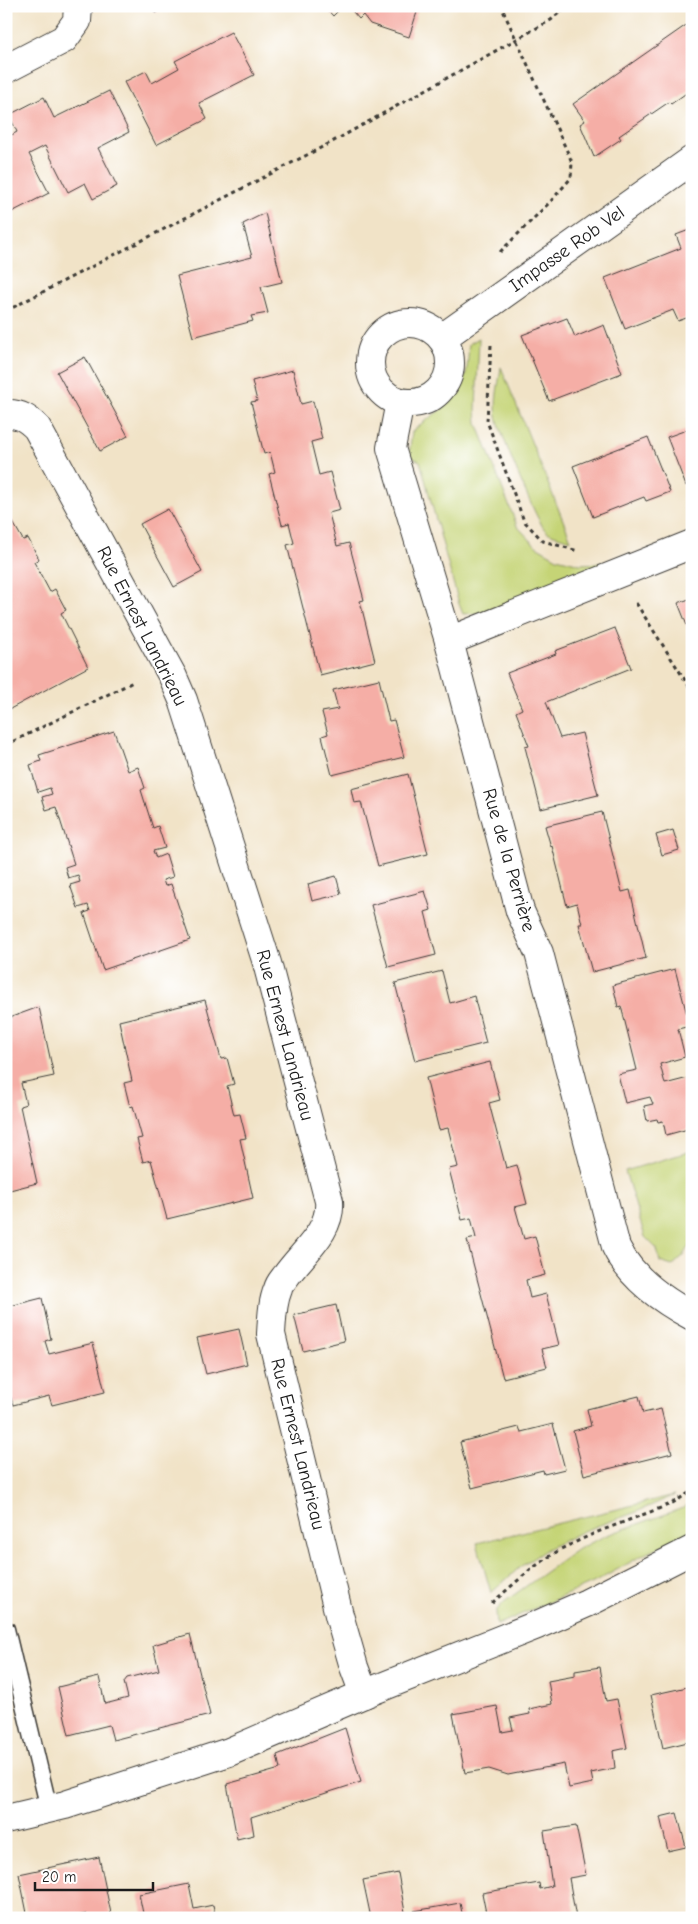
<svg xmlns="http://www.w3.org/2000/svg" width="698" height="1924" viewBox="0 0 698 1924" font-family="'Comic Neue',sans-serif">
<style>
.green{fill:#c5d476;stroke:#707849}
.building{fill:#f5aea6}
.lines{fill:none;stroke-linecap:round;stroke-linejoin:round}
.lane-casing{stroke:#3c3a36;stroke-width:19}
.street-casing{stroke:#3c3a36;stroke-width:30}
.secondary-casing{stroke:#3c3a36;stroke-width:30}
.path{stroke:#3c3a36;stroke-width:3;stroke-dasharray:4 4;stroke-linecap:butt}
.lane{stroke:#fff;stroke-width:16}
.street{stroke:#fff;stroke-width:28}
.secondary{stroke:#fff;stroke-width:28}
.labels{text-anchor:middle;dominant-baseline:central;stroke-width:4;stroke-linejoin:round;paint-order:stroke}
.street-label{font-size:19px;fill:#1c1c1c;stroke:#fff}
</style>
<rect width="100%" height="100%" fill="#fff"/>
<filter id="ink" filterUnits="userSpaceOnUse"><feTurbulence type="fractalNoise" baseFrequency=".02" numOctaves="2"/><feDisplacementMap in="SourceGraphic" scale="10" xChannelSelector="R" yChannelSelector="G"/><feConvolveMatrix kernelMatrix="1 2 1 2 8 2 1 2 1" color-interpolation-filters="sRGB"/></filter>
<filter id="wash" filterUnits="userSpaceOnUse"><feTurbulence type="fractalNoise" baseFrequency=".0096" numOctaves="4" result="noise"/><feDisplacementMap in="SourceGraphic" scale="20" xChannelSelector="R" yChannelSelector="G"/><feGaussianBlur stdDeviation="1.12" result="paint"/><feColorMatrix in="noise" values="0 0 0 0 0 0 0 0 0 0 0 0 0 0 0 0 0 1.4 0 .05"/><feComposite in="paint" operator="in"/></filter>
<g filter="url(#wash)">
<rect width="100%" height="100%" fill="#f1e3c7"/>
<g class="green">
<path d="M479 338 476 409 477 423 517 526 536 546 557 558 580 564 602 563 607 569 485 613 463 614 459 604 420 461 409 456 412 432C430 415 456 404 464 380 468 369 468 356 469 344Z"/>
<path d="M501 367 571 540C563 537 553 536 546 531 538 525 501 435 498 421 493 404 499 384 501 367Z"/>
<polygon points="692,1151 692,1243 683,1256 672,1266 660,1262 657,1249 645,1237 625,1171"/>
<polygon points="675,1495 634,1513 583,1531 547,1549 520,1567 491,1593 477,1543"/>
<polygon points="692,1502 692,1531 645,1554 595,1582 497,1625 496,1611 504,1602 578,1549 607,1535 683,1508"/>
</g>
<g id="blocks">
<g class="building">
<polygon points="151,6 168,6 155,13"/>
<polygon points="324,6 343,6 333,16"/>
<polygon points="348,6 419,6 409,37 370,24 363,15 359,19"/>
<polygon points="692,21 692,82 688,85 692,89 671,104 669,102 619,136 621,139 594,157 580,124 585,121 573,104"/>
<polygon points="231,32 254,75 199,103 207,119 156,145 124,82 146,71 152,83 179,68 175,61"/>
<polygon points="109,91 129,132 98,148 117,186 93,199 85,183 68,192 45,146 29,154 49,193 6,215 6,138 17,132 9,115 44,97 54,118"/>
<polygon points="265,213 282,282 261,287 268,313 251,316 253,321 193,337 177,276 252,257 243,224"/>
<polygon points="692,229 692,316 678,321 673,310 625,329 605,278 681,248 676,235"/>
<polygon points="567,318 575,337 604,325 622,373 549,401 522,335"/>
<polygon points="85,357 128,436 100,451 57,372"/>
<polygon points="293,370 301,404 313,401 322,439 311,442 319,475 330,472 340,510 329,513 337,546 349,543 364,600 360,601 375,661 320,675 287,545 294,543 289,523 282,525 269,474 275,472 270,452 264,454 251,402 257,401 252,381"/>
<polygon points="692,428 692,484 686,486 667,437"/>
<polygon points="648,437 670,492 646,501 644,497 593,517 573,466"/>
<polygon points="168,509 202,572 174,587 140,524"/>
<polygon points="6,510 23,540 28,538 39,559 34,562 50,592 55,589 66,610 61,613 88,667 10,709 6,701"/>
<polygon points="692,598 692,638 678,603"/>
<polygon points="615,628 631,668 546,702 560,738 582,733 598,795 541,809 525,747 529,746 516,712 522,709 507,673 556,654 555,651"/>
<polygon points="379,679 389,721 394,720 404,757 332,775 322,736 328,734 322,712 338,709 333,690"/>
<polygon points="114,731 128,771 138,767 145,788 141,790 153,828 158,826 165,848 153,851 156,858 166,854 173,877 163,880 165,886 171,884 190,940 103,970 84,913 90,911 88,905 78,908 70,885 80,882 78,875 68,878 65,867 74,864 56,807 46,810 42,797 52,794 50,788 38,792 30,765 41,761 39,755"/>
<polygon points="408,774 428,854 378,866 361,802 354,803 351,789"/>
<polygon points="602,812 622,892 630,890 646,958 592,972 579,924 582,924 577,903 567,906 552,846 551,847 545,826"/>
<polygon points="673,830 679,850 662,855 656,835"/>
<polygon points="336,876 341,894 312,901 308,884"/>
<polygon points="425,891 431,910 425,912 436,955 388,967 371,905"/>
<polygon points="675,969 690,1026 678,1029 685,1057 660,1064 665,1084 692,1077 692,1128 666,1135 663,1121 658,1122 657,1119 647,1121 644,1106 653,1104 650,1097 625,1103 618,1074 637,1070 621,1006 618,1007 613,985"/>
<polygon points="442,971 450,1003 474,996 486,1043 415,1061 395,983"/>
<polygon points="205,1000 221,1059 227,1058 234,1084 227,1086 234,1115 240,1114 246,1138 240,1139 253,1198 167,1219 151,1160 143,1162 137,1139 142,1138 133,1106 130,1107 124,1083 132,1081 119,1021"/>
<polygon points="39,1007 54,1076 21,1083 26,1104 20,1106 37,1183 6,1191 6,1019"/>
<polygon points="490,1062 500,1100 489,1103 506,1168 517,1165 527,1204 515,1207 524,1239 535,1236 545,1275 526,1280 530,1298 546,1294 559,1345 542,1349 547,1367 503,1378 467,1240 476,1238 471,1218 462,1220 449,1169 458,1167 448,1128 439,1130 426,1078"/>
<polygon points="42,1298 51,1339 45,1341 49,1354 93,1343 105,1392 52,1405 49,1396 13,1405 6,1381 6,1307"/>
<polygon points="336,1305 344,1341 303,1351 294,1315"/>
<polygon points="239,1329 247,1364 206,1374 197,1338"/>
<polygon points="639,1396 643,1413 661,1409 672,1453 584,1475 573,1431 591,1426 587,1409"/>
<polygon points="553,1424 565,1469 544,1474 543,1470 472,1488 460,1442 519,1427 521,1432"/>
<polygon points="190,1634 210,1715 113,1740 109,1725 69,1735 58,1687 99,1677 105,1704 128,1698 124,1682 127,1678 159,1670 153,1645"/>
<polygon points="600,1667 606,1701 617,1699 627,1748 613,1751 615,1768 591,1773 593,1783 569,1788 564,1764 508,1775 489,1769 465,1773 453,1714 497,1706 502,1732 513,1730 510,1718 530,1714 529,1709 552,1704 548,1681 575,1676 575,1671"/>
<polygon points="692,1686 692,1741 663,1748 651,1695"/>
<polygon points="345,1728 361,1782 251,1817 254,1835 237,1839 227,1784 280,1769 277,1755"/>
<polygon points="677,1813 686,1847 668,1851 660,1817"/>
<polygon points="576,1826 586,1875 569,1878 576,1918 487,1918 482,1893 539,1883 540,1889 552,1886 544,1831"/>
<polygon points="99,1857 112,1918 87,1918 86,1914 69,1918 28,1918 19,1874"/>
<polygon points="398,1873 406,1918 371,1918 363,1880"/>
<polygon points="189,1884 194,1909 213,1905 216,1918 144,1918 139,1894"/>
<polygon points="460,1903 463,1918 415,1918 414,1911"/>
</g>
</g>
</g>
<g filter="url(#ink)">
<use href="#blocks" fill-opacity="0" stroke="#3c3a36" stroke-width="1"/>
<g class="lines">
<g class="lane-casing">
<polyline id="lane" points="6,1629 49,1809"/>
</g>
<g class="street-casing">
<g id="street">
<polyline points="6,69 64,39 77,21 78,6"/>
<circle cx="410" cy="363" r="40"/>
<polyline points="442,338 692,160"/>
<path d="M400 402 391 448 449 641 520 911 539 953 616 1247C631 1278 662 1300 692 1316"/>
<path d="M6 414C20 413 28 419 37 428L173 677 183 700 267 963 329 1201C332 1231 302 1253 286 1276 283 1280 279 1284 278 1289 272 1303 272 1319 271 1334L339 1615 354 1667 364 1694"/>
<polyline points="449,641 692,544"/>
</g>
</g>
<g class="secondary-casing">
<polyline id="secondary" points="6,1819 65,1805 229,1752 364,1694 537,1625 587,1603 692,1550"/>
</g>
<g class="path">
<polyline points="500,252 551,201 571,178 572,162 501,6"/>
<polyline points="6,311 332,142 551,20 567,6"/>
<polyline points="491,345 487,421 524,521 543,541 578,551"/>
<polyline points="636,603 692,691"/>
<polyline points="6,745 135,681"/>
<polyline points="492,1603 531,1569 561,1549 595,1533 671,1504 692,1491"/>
</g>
<use href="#lane" class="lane"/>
<use href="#street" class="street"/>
<use href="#secondary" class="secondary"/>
</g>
</g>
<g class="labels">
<g class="street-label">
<text transform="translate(567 249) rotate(-35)">Impasse Rob Vel</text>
<text transform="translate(142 626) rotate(63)">Rue Ernest Landrieau</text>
<text transform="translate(509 860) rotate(74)">Rue de la Perrière</text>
<text transform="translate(285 1035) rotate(75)">Rue Ernest Landrieau</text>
<text transform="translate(298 1444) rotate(76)">Rue Ernest Landrieau</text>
</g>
</g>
<rect width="698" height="1924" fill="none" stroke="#fff" stroke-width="25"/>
<path d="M35 1882v8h118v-8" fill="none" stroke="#1c1c1c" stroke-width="2.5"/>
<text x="42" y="1882" font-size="15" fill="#1c1c1c" stroke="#ffffff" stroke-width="4" paint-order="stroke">20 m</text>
</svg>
